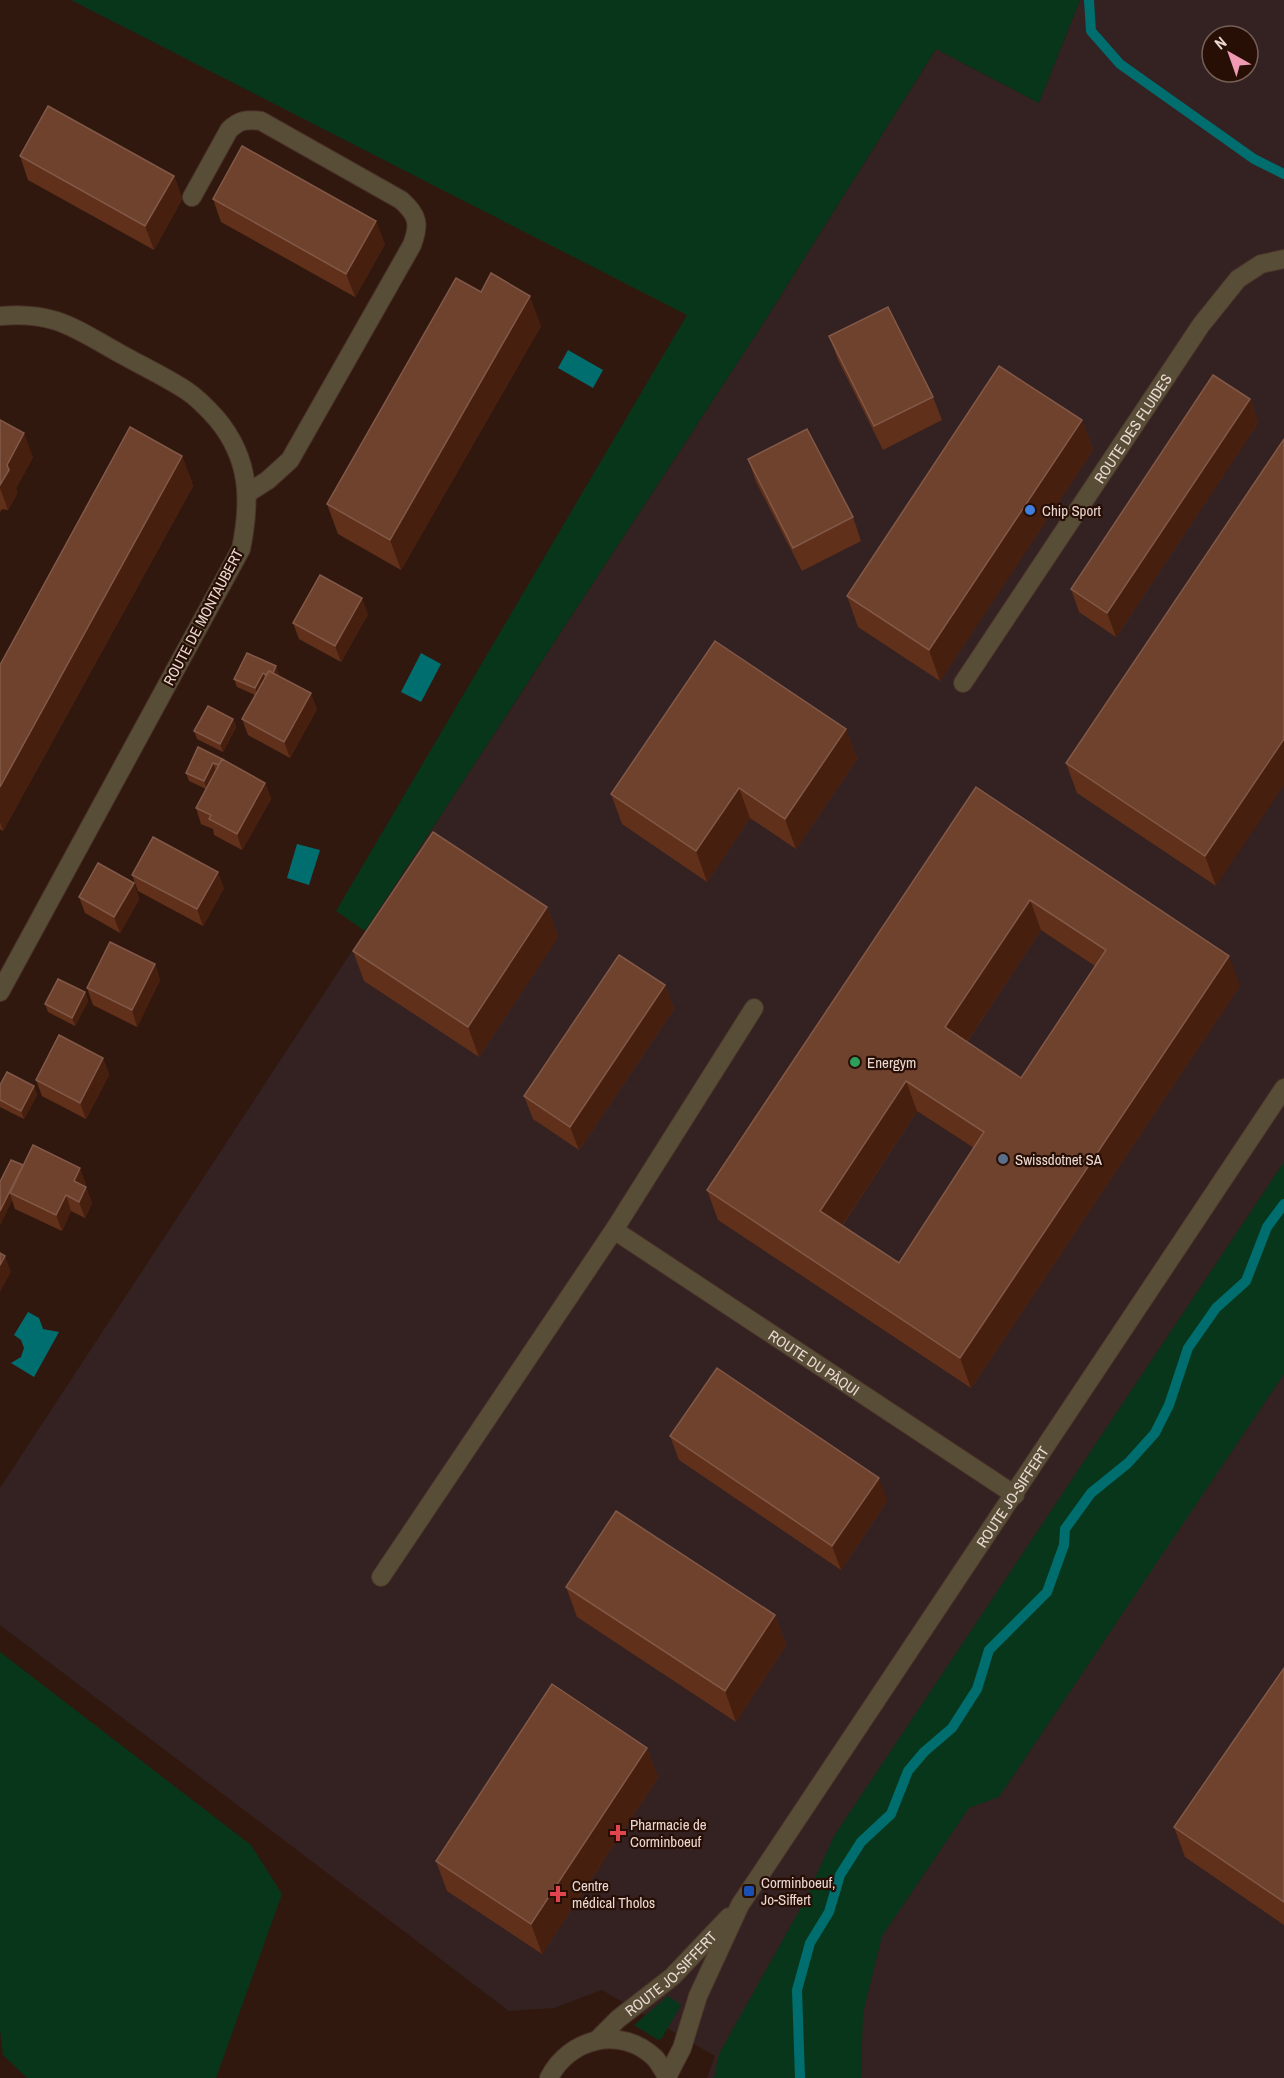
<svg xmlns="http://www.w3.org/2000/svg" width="1284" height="2078" viewBox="0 0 1284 2078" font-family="'Archivo Narrow',sans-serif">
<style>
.industrial{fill:#342121;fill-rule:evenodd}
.green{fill:#07361a}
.water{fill:#006d6f}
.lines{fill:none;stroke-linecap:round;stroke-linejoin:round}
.stream{stroke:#006d6f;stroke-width:10}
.service-casing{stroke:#4b332a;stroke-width:20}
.minor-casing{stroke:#4b332a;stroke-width:20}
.tertiary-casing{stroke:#4b332a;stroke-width:20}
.service{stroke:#584e37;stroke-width:18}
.minor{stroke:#584e37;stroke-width:18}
.tertiary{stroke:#584e37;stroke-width:18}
.wall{fill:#60301b;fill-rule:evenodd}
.shaded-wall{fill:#471f0e}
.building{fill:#6f422e;stroke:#825948;stroke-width:1.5;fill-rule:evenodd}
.shop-dot{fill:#3f7fe0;stroke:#270f06;stroke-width:2}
.leisure-dot{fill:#2e9e5b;stroke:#270f06;stroke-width:2}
.service-dot{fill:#5c6f8a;stroke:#270f06;stroke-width:2}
.health-dot{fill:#e0444e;stroke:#270f06;stroke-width:2}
.transit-dot{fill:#1a4fb4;stroke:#270f06;stroke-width:2}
.labels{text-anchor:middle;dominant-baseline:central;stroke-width:4.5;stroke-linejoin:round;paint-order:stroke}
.street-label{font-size:15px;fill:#ead8d1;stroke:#270f06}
.poi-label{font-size:15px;fill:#ead8d1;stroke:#270f06;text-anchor:start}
</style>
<rect width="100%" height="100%" fill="#31180f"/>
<path class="industrial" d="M1080 0H1284V2078H707L715 2056 602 1990 554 2008 509 2011 0 1625V1488L759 330 936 49 1039 103ZM1212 36H1248V72H1212Z"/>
<g class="green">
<polygon points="71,0 1080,0 1039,103 936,49 759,330 365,931 336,911 687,315"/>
<polygon points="1284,1162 1284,1374 999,1797 969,1808 882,1936 863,2013 861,2078 714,2078 719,2054 804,1902 834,1836"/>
<polygon points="0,1652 251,1845 282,1894 216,2078 27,2078 3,2055 0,2030"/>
<polygon points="668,1996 681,2005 662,2038 658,2040 634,2025"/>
</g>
<g class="water">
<polygon points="568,350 603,370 593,388 558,368"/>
<polygon points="421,653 441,664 421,702 401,692"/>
<polygon points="297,844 320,850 309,885 287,878"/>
<polygon points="28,1312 39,1318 43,1329 59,1332 34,1377 11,1363 21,1357 24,1348 21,1340 14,1335"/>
</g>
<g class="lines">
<g class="stream">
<polyline points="1089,0 1091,31 1120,64 1254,159 1284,174"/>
<polyline points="800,2078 797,1990 810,1943 829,1912 840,1875 861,1842 891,1814 908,1771 924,1752 952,1728 977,1689 989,1650 1047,1592 1064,1545 1065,1529 1091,1493 1128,1463 1155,1433 1169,1405 1188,1348 1216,1308 1246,1281 1267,1227 1284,1204"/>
</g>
<g class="service-casing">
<g id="service">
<path d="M192 197 229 130C239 120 247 119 261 121L401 200C418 215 420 224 412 245L290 460 268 480 248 493"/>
<polyline points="381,1577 614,1230 754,1008"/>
</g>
</g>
<g class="minor-casing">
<g id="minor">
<path d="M0 316C54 311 74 328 119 353 142 366 166 377 187 391 199 399 208 409 217 419 250 459 251 500 241 549L0 992"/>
<path id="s1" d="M963 683 1201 325 1238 279 1261 264 1284 259"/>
<path id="s2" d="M614 1230 1015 1495"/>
</g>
</g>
<g class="tertiary-casing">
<g id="tertiary">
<path id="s3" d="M598 2039 618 2019 672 1977 729 1917"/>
<path id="s4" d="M667 2077 682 2048 698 1996 740 1905 1284 1088"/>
<path d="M549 2078C569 2038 621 2025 655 2058 660 2064 664 2072 668 2078"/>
</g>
</g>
<use href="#service" class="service"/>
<use href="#minor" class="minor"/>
<use href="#tertiary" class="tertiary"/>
</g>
<g class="wall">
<polygon points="20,156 174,176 182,199 154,250 28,180"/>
<polygon points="213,199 385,244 355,297 221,222"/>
<polygon points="481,292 541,326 401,570 338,534 327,504"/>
<polygon points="829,336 933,397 942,420 883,450 838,360"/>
<polygon points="1250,399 1258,423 1116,637 1079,612 1071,589"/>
<polygon points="0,420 33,457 16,488 17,494 8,510 2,509 0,512"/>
<polygon points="1082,420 1093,450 940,681 858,627 847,596"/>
<polygon points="1284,439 1216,886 1077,793 1066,763"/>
<polygon points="182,456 193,486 3,831 0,829 0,665"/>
<polygon points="748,459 853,517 861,541 802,571 756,482"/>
<polygon points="368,614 341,662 299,639 293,623"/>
<polygon points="247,653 279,674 278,676 317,709 290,758 248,735 242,719 255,695 237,687 234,679"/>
<polygon points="233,719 236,727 223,752 197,739 194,731"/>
<polygon points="846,729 857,759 796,849 750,818 707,882 622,824 611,794"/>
<polygon points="198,747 265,783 271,799 242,850 214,835 213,829 201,824 196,808 206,789 189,781 186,773"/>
<path d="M976 787 1240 986 971 1388 718 1220 707 1190ZM1041 930 1095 966 1021 1078 967 1042ZM917 1111 974 1148 899 1263 842 1226Z"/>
<polygon points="132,875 224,888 203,926 138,891"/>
<polygon points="134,883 139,899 120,933 85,913 79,897"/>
<polygon points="547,907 558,937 479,1057 364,981 353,951"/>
<polygon points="155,964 160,980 137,1027 93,1005 87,988"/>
<polygon points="665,985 674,1009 579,1150 533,1119 524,1096"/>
<polygon points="85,992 88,1001 75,1026 48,1012 45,1004"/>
<polygon points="103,1058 109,1075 86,1119 42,1096 36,1080"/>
<polygon points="0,1085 34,1086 37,1095 24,1119 0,1107"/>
<polygon points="23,1165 86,1184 85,1186 92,1203 85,1218 71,1211 62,1231 15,1209 12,1200 0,1225 0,1182"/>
<polygon points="670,1436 887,1501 841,1570 679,1460"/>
<polygon points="566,1587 775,1615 786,1645 736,1722 577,1617"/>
<polygon points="1284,1668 1284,1925 1185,1857 1174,1827"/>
<polygon points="647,1748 658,1778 542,1954 447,1891 436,1861"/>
</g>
<g class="shaded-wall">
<polygon points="174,176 182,199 154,250 145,226"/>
<polygon points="376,221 385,244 355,297 346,274"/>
<polygon points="530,296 541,326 401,570 390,540"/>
<polygon points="1250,399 1258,423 1116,637 1107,613"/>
<polygon points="1082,420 1093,450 940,681 929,650"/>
<polygon points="24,433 33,457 16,488 17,494 8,510 0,488 0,485 7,465"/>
<polygon points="182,456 193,486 3,831 0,822 0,787"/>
<polygon points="362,598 368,614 341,662 335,646"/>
<polygon points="276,666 279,674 274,685 271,677"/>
<polygon points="263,673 266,681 258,697 255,688"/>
<polygon points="311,693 317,709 290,758 284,742"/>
<polygon points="233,719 236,727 223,752 220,744"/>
<polygon points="846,729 857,759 796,849 785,819"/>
<polygon points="1284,739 1284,785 1216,886 1205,856"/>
<polygon points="213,763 216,771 207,790 204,781"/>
<polygon points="265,783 271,799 242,850 237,834"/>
<polygon points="739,788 750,818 707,882 696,851"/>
<polygon points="218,872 224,888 203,926 197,909"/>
<polygon points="134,883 139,899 120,933 114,917"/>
<polygon points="1030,900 1041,930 956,1058 945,1027"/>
<polygon points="547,907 558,937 479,1057 468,1027"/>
<polygon points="1229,956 1240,986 971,1388 960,1358"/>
<polygon points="155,964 160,980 137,1027 132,1010"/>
<polygon points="665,985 674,1009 579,1150 570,1127"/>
<polygon points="85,992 88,1001 75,1026 72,1018"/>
<polygon points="103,1058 109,1075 86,1119 80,1103"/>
<polygon points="906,1081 917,1111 831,1242 820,1211"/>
<polygon points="34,1086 37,1095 24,1119 21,1111"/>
<polygon points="80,1168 86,1184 79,1197 74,1181"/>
<polygon points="86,1187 92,1203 85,1218 79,1202"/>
<polygon points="10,1190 10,1193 12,1200 0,1225 0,1211"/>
<polygon points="66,1195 71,1211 62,1231 56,1215"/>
<polygon points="5,1256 11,1272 0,1292 0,1265"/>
<polygon points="879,1478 887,1501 841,1570 832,1546"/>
<polygon points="775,1615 786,1645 736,1722 725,1691"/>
<polygon points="647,1748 658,1778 542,1954 531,1924"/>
</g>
<g class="building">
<polygon points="48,106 174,176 145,226 20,156"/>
<polygon points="242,146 376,221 346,274 213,199"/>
<polygon points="491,273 530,296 390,540 327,504 456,278 481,292"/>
<polygon points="888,307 933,397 874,426 829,336"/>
<polygon points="999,366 1082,420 929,650 847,596"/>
<polygon points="1213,375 1250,399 1107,613 1071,589"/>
<polygon points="0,420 24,433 7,465 9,470 0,485"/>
<polygon points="130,427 182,456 0,787 0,665"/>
<polygon points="807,429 853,517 793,548 748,459"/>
<polygon points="1284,439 1284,739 1205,856 1066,763"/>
<polygon points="320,575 362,598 335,646 293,623"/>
<polygon points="715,641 846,729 785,819 739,788 696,851 611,794"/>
<polygon points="247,653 276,666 273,673 269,671 266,675 263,673 255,688 234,679"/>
<polygon points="269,671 311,693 284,742 242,719"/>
<polygon points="208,706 233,719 220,744 194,731"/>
<polygon points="198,747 224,760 222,759 219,765 213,763 204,781 186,773"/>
<polygon points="222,759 265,783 237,834 209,819 211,815 196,808"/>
<path d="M976 787 1229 956 960 1358 707 1190ZM1030 900 1106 950 1021 1078 945 1027ZM906 1081 984 1132 899 1263 820 1211Z"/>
<polygon points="433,832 547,907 468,1027 353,951"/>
<polygon points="153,837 218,872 197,909 132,875"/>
<polygon points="98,863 134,883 114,917 79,897"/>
<polygon points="110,942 155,964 132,1010 87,988"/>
<polygon points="619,955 665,985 570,1127 524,1096"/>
<polygon points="58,979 85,992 72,1018 45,1004"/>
<polygon points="59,1035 103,1058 80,1103 36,1080"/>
<polygon points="7,1072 34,1086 21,1111 0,1100 0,1085"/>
<polygon points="33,1145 80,1168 74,1181 86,1187 79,1202 66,1195 56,1215 10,1193"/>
<polygon points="11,1160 23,1165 0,1211 0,1182"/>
<polygon points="0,1253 5,1256 0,1265"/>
<polygon points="717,1368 879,1478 832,1546 670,1436"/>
<polygon points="616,1511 775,1615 725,1691 566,1587"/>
<polygon points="1284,1668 1284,1902 1174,1827"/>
<polygon points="552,1684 647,1748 531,1924 436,1861"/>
</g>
<circle class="shop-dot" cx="1030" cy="510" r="6"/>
<circle class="leisure-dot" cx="855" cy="1062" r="6"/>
<circle class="service-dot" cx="1003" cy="1159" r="6"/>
<g class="health-dot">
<path d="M615 1824h6v6h6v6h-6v6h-6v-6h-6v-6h6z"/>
<path d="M555 1885h6v6h6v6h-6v6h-6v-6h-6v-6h6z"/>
</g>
<rect class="transit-dot" x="743" y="1885" width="12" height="12" rx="3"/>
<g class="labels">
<g class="street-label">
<text stroke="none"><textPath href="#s1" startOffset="306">ROUTE DES FLUIDES</textPath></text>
<text transform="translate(203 617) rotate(-62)">ROUTE DE MONTAUBERT</text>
<text stroke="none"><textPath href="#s2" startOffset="240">ROUTE DU PÂQUI</textPath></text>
<text stroke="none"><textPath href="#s4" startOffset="678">ROUTE JO-SIFFERT</textPath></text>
<text stroke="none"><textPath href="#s3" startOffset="98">ROUTE JO-SIFFERT</textPath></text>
</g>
<g class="poi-label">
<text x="1042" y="510">Chip Sport</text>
<text x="867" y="1062">Energym</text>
<text x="1015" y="1159">Swissdotnet SA</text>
<text x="630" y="1824">Pharmacie de<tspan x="630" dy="17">Corminboeuf</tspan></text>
<text x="761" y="1882">Corminboeuf,<tspan x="761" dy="17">Jo-Siffert</tspan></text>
<text x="572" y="1885">Centre<tspan x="572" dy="17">médical Tholos</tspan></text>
</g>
</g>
<g transform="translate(1230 54) rotate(320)"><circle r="28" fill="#270f06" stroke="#755f57" stroke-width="1.5"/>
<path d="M0-4.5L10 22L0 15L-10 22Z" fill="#f09ab4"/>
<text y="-9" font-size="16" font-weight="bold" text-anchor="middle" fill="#ead8d1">N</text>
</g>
</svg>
